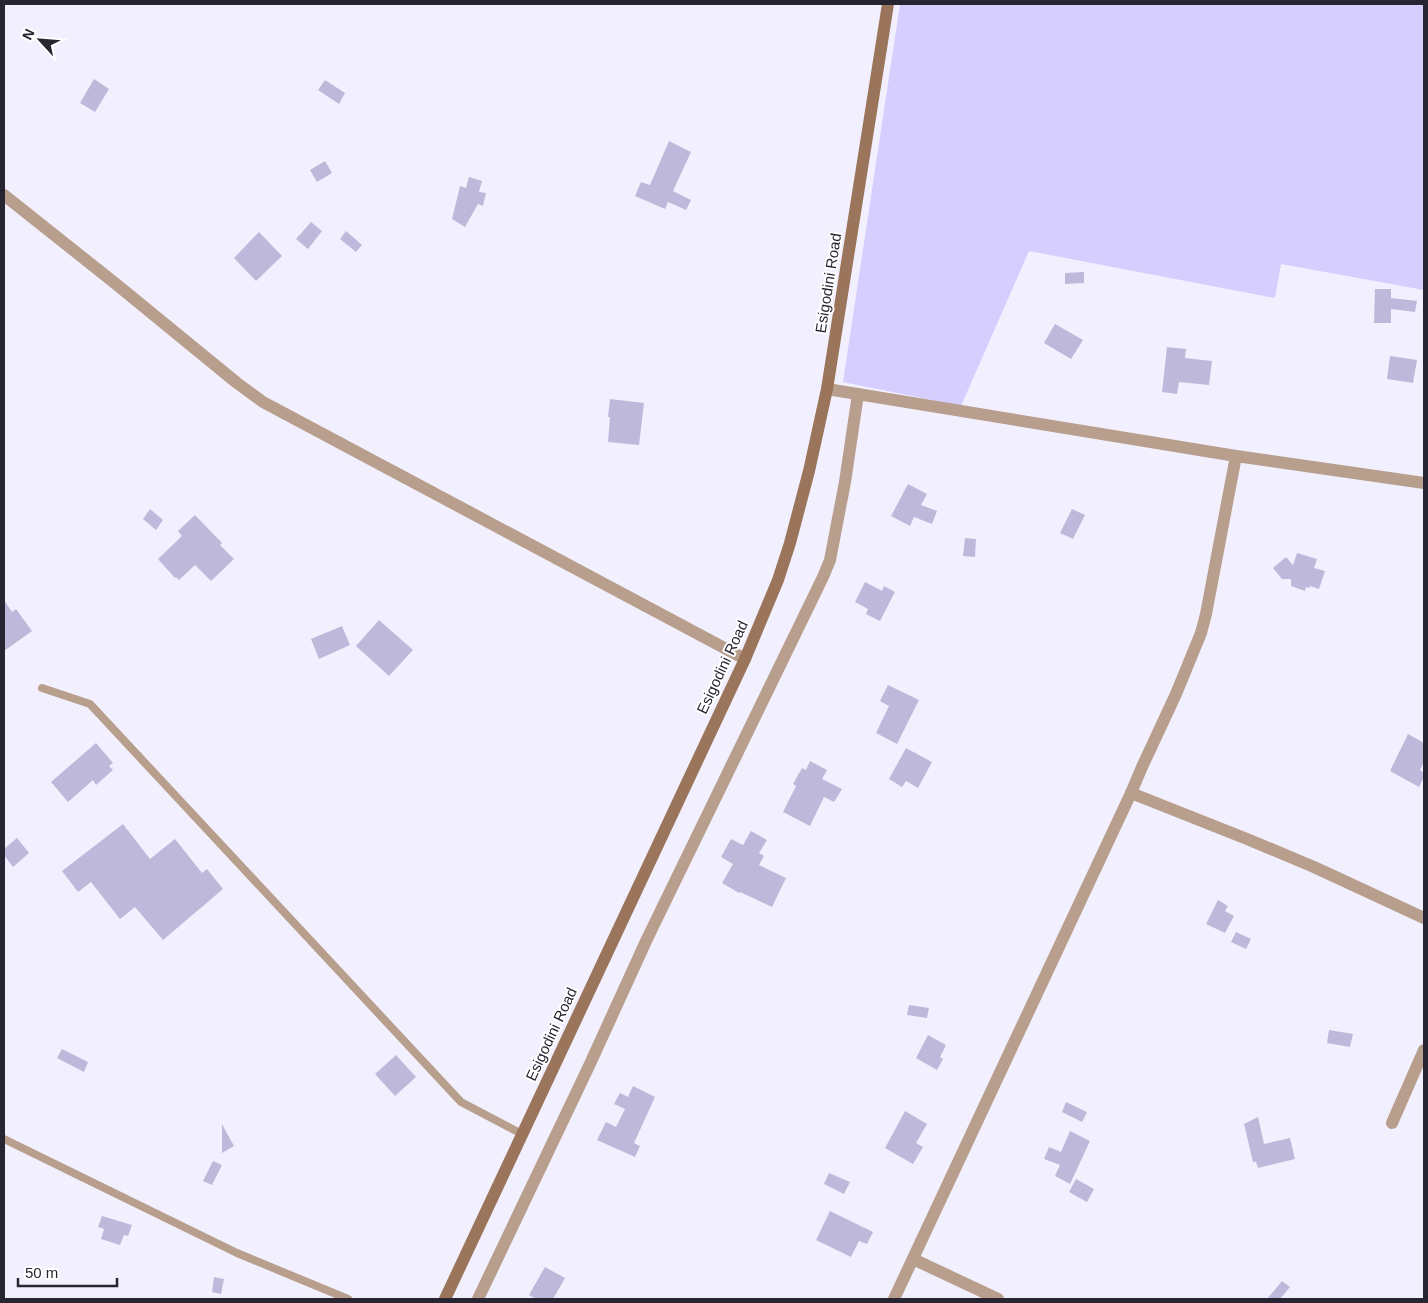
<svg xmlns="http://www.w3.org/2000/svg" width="1428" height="1303" viewBox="0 0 1428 1303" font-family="Arial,sans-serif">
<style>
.green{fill:#d6ceff}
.building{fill:#beb9da}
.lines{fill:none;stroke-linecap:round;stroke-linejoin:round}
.service{stroke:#b89e8c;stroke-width:8}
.minor{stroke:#b89e8c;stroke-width:12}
.secondary{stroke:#9a755b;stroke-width:12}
.labels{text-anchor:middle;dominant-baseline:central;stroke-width:4;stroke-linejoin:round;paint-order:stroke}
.street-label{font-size:15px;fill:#282532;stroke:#fff}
</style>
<rect width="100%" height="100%" fill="#f2f0fe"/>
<polygon class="green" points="900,4 1424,4 1424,290 1281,264 1275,298 1029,251 961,406 843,382"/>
<g class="building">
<polygon points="94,79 109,89 95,112 80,103"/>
<polygon points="325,80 345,93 339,104 318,90"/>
<polygon points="669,141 691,152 673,191 691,200 686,210 668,202 665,209 635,196 641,182 650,185"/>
<polygon points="325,161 332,173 317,182 310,170"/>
<polygon points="469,177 482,181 479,192 486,193 483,206 478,204 465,227 452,219 460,186 466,188"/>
<polygon points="311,222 322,231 308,249 296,239"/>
<polygon points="346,231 362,245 356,252 340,239"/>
<polygon points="259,232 282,256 256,281 234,258"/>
<polygon points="1084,272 1084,283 1065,284 1065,273"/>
<polygon points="1375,289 1391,289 1391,298 1417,301 1415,312 1391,309 1391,323 1374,323"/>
<polygon points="1055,324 1083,340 1071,359 1044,343"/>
<polygon points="1167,347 1186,349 1185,358 1212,361 1209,385 1179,382 1177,394 1162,392"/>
<polygon points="1390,356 1417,360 1413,383 1387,379"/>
<polygon points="610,399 644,403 639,445 608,442 610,417 608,417"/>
<polygon points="908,484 927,494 921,505 937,511 932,524 914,517 910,526 891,516"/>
<polygon points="150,509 163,520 156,530 143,519"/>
<polygon points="1072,509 1085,515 1073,539 1060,533"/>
<polygon points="195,515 222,543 220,545 234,559 211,581 195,565 179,580 176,577 175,578 158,559 182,536 178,531"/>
<polygon points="965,538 976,539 975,557 963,556"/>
<polygon points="1297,553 1317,559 1314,568 1325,571 1319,589 1310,586 1310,588 1306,587 1305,591 1291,586 1291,579 1282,579 1273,568 1286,557 1293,565"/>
<polygon points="865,582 882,591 884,586 895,592 880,621 866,614 868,609 855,602"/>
<polygon points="4,600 12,612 16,609 32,631 4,651"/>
<polygon points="379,620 413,650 389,676 356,646"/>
<polygon points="342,626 350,645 319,659 311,639"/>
<polygon points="888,685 919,700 897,744 876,733 889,706 880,701"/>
<polygon points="1408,734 1424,743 1424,762 1420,770 1424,773 1424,777 1419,787 1390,771"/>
<polygon points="96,743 113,763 109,766 113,770 96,785 93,780 68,802 51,782"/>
<polygon points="906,748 932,762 918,788 906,781 902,787 889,779"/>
<polygon points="810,761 827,770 822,779 842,789 834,802 824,797 810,826 783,812 796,786 793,784 802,768 806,770"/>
<polygon points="123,824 150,859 175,839 202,873 207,869 223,889 163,940 135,907 120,919 91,882 78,892 62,871"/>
<polygon points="751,831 767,840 759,853 764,856 759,865 786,878 772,907 740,892 739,893 722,883 733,864 721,857 731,839 743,845"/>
<polygon points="17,838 29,853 13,867 4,855 4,849"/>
<polygon points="1218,900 1228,906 1225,911 1234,916 1225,933 1206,924"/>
<polygon points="1236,932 1251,939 1246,949 1231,942"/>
<polygon points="909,1005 929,1008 927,1018 907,1015"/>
<polygon points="1329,1030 1353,1034 1350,1047 1327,1043"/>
<polygon points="928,1035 946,1045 940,1057 943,1059 937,1070 916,1058"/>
<polygon points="62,1049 88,1062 84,1072 57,1058"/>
<polygon points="396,1055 416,1077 395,1096 375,1074"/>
<polygon points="633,1086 655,1097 634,1143 640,1146 635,1157 597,1140 606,1122 616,1127 625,1109 614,1104 620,1093 628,1097"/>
<polygon points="1066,1102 1087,1112 1082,1122 1062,1112"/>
<polygon points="905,1111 927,1124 916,1143 923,1147 913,1164 885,1148"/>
<polygon points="1258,1117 1264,1144 1290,1138 1295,1159 1258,1168 1256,1162 1253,1162 1244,1124"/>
<polygon points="222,1124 234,1146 222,1153"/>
<polygon points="1070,1131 1090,1141 1070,1184 1055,1176 1060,1165 1044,1159 1049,1147 1061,1152"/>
<polygon points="213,1161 222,1165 212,1185 203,1181"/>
<polygon points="829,1173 850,1182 844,1194 824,1184"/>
<polygon points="1076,1179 1094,1189 1087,1202 1069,1192"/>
<polygon points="830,1211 873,1232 867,1244 859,1241 851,1257 816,1240"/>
<polygon points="102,1216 132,1225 128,1236 124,1235 120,1245 101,1239 104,1229 98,1227"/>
<polygon points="545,1267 565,1278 553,1299 536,1299 529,1295"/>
<polygon points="214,1277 224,1279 221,1294 212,1292"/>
<polygon points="1282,1281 1290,1287 1280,1299 1267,1299"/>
</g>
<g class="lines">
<g class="service">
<polyline points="42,688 90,704 461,1102 522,1134"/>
<polyline points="4,1139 237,1253 348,1299"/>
</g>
<g class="minor">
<polyline points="4,195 116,284 237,383 263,402 745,659"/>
<polyline points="827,389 1236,456 1424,483"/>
<polyline points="1131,793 1247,839 1314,867 1424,918"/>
<polyline points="1392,1123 1424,1050"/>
<polyline points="913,1259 998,1299"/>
<polyline points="478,1299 589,1066 647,939 823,577 830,560 845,482 858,394"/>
<polyline points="894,1299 1131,793 1142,767 1176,694 1201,633 1206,614 1236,456"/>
</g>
<polyline class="secondary" points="445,1299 745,659 778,580 790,543 809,471 827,389 888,4"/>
</g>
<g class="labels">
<g class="street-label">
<text transform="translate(828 283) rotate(-81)">Esigodini Road</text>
<text transform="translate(722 667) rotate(-65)">Esigodini Road</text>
<text transform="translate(551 1034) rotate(-65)">Esigodini Road</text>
</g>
</g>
<rect width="1428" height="1303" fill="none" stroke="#282532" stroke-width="10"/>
<g transform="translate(40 40) rotate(296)" stroke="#ffffff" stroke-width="4" paint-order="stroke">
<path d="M0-4L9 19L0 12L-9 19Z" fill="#282532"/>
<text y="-8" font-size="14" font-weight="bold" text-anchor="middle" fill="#282532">N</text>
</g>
<path d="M18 1278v8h99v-8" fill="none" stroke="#282532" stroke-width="2.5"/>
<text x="25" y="1278" font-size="15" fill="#282532" stroke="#ffffff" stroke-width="4" paint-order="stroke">50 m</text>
</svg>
